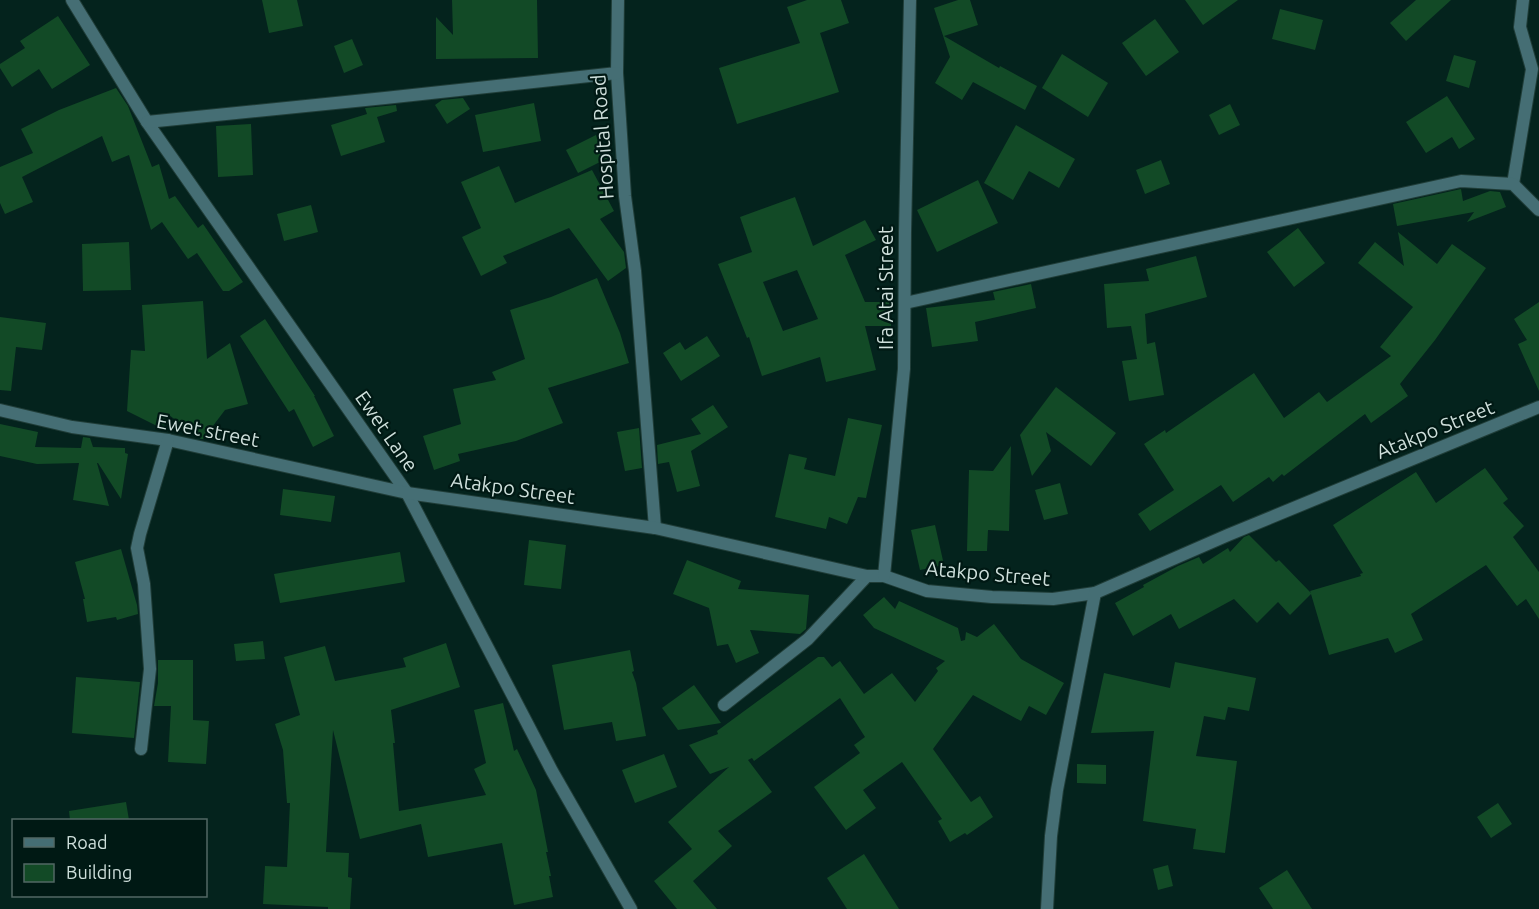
<svg xmlns="http://www.w3.org/2000/svg" width="1539" height="909" viewBox="0 0 1539 909" font-family="Ubuntu,sans-serif">
<style>
.building{fill:#124a26;fill-rule:evenodd}
.lines{fill:none;stroke-linecap:round;stroke-linejoin:round}
.lane-casing{stroke:#203d38;stroke-width:14}
.street-casing{stroke:#203d38;stroke-width:14}
.lane{stroke:#456e74;stroke-width:12}
.street{stroke:#456e74;stroke-width:12}
.labels{text-anchor:middle;dominant-baseline:central;stroke-width:4.5;stroke-linejoin:round;paint-order:stroke}
.street-label{font-size:20px;fill:#cedfdb;stroke:#001914}
</style>
<rect width="100%" height="100%" fill="#04231d"/>
<g class="building">
<polygon points="262,0 297,0 303,26 269,33"/>
<polygon points="452,0 537,0 538,58 436,59 436,17 453,35"/>
<polygon points="807,0 841,0 849,23 820,33 839,92 737,124 719,68 800,43 787,7"/>
<polygon points="958,0 970,0 978,25 944,36 999,68 1000,66 1037,86 1025,110 973,82 962,100 935,83 950,57 934,8"/>
<polygon points="1185,0 1238,0 1203,25"/>
<polygon points="1416,0 1451,0 1406,41 1390,23"/>
<polygon points="1280,9 1323,20 1315,50 1272,39"/>
<polygon points="58,16 90,65 52,89 39,69 12,87 0,68 0,64 25,48 20,41"/>
<polygon points="1155,19 1179,52 1146,76 1122,43"/>
<polygon points="352,39 363,65 344,73 334,46"/>
<polygon points="1062,54 1108,83 1088,117 1042,88"/>
<polygon points="1454,55 1476,61 1469,88 1446,81"/>
<polygon points="116,88 128,106 152,167 159,164 169,199 175,196 198,228 203,224 243,282 229,291 223,291 197,253 188,259 162,222 151,230 129,155 112,162 102,136 22,177 33,202 5,214 0,203 0,167 33,153 21,129 59,110"/>
<polygon points="1447,96 1475,139 1459,149 1452,137 1426,153 1406,122"/>
<polygon points="463,98 470,109 447,124 435,105 442,100"/>
<polygon points="534,103 541,141 483,152 475,115"/>
<polygon points="1230,104 1240,125 1219,135 1209,115"/>
<polygon points="396,105 397,111 377,117 385,142 341,156 331,125 367,114 365,108"/>
<polygon points="251,124 253,175 218,177 216,126"/>
<polygon points="1016,125 1075,159 1059,188 1029,171 1013,200 984,183"/>
<polygon points="596,135 608,158 578,173 566,150"/>
<polygon points="1161,160 1170,184 1145,194 1136,170"/>
<polygon points="499,166 515,203 592,170 614,211 600,219 624,252 626,268 608,281 569,228 503,256 507,263 481,276 462,237 481,228 461,182"/>
<polygon points="978,180 998,223 937,252 917,210"/>
<polygon points="1461,189 1463,201 1490,191 1500,192 1506,207 1467,222 1474,212 1397,226 1393,204"/>
<path d="M795 197 813 246 865 220 876 240 845 255 865 302H891V326H865L876 370 826 382 820 357 762 376 749 337 747 338 718 264 752 252 740 217ZM797 270 818 319 783 331 763 282Z"/>
<polygon points="311,205 318,232 284,241 277,214"/>
<polygon points="1298,228 1325,263 1294,287 1267,252"/>
<polygon points="1398,232 1437,264 1452,244 1486,268 1435,340 1400,384 1408,396 1371,423 1365,414 1284,476 1282,474 1273,482 1269,477 1233,502 1221,485 1150,531 1138,514 1174,490 1144,444 1165,430 1166,433 1254,373 1284,418 1319,392 1327,402 1391,356 1380,347 1413,307 1358,263 1375,242 1404,266"/>
<polygon points="129,242 131,290 83,291 82,244"/>
<polygon points="1196,256 1207,297 1145,314 1147,344 1155,342 1164,395 1129,401 1122,361 1137,359 1131,326 1107,328 1104,284 1149,281 1146,269"/>
<polygon points="597,278 620,333 629,363 548,388 563,423 516,441 458,454 460,461 434,470 423,436 461,424 453,389 496,380 492,372 525,359 510,310 551,297"/>
<polygon points="1031,284 1036,308 975,322 978,341 932,347 926,308 995,300 993,292"/>
<polygon points="203,301 207,359 230,343 248,404 225,410 203,439 201,439 169,415 163,429 127,411 131,350 145,351 142,305"/>
<polygon points="1539,302 1539,391 1518,344 1527,340 1514,319"/>
<polygon points="0,317 46,323 42,350 16,347 11,391 0,390"/>
<polygon points="265,319 315,396 314,396 334,436 313,447 294,409 289,412 240,336"/>
<polygon points="707,336 720,356 681,381 663,353 680,342 685,350"/>
<polygon points="1056,387 1116,433 1091,466 1046,432 1051,451 1032,476 1020,435"/>
<polygon points="713,405 728,427 691,451 700,486 677,492 669,462 658,464 657,445 701,434 691,419"/>
<polygon points="848,418 882,425 866,498 858,497 847,524 829,517 826,529 775,517 789,454 807,458 804,469 835,476"/>
<polygon points="0,424 38,432 35,447 81,448 83,437 90,438 93,447 125,448 125,453 128,454 121,499 98,463 97,463 109,506 73,500 79,463 37,464 0,456"/>
<polygon points="639,428 642,468 625,471 617,432"/>
<polygon points="1011,446 1009,531 988,530 987,551 967,551 969,470 993,471"/>
<polygon points="1485,468 1508,499 1503,503 1524,526 1513,537 1539,572 1539,619 1526,599 1517,606 1486,565 1411,614 1423,640 1395,653 1388,638 1329,655 1311,594 1290,615 1278,602 1257,623 1234,599 1179,629 1171,614 1133,636 1115,603 1144,587 1143,585 1178,566 1199,557 1203,564 1228,548 1230,552 1244,537 1249,535 1276,562 1279,560 1311,593 1310,591 1361,576 1360,574 1363,573 1333,525 1416,472 1436,503"/>
<polygon points="1060,483 1068,514 1044,520 1035,490"/>
<polygon points="283,489 335,496 331,522 280,515"/>
<polygon points="935,525 944,565 920,570 911,530"/>
<polygon points="529,540 566,545 561,589 524,585"/>
<polygon points="121,549 137,605 138,614 117,620 116,617 87,622 83,599 85,599 75,562"/>
<polygon points="400,552 405,582 280,603 274,574"/>
<polygon points="687,560 741,581 738,589 809,595 806,629 800,634 750,630 759,653 736,663 728,644 717,646 709,608 673,594"/>
<polygon points="884,597 895,609 899,601 958,628 961,641 965,640 966,632 977,637 994,624 1021,659 1064,683 1046,715 1029,706 1021,721 973,695 933,749 971,802 980,796 993,817 967,835 965,833 950,842 938,821 942,819 902,762 863,790 876,808 846,830 814,787 860,753 854,745 865,737 840,698 754,761 752,758 748,760 772,792 718,831 732,846 693,881 717,909 677,909 654,881 692,849 668,822 729,767 710,774 689,745 718,734 717,731 818,657 824,657 832,667 840,661 864,694 892,673 915,702 938,671 936,668 945,661 874,628 863,615"/>
<polygon points="263,641 265,659 236,661 234,644"/>
<polygon points="446,643 460,687 391,710 395,743 393,743 399,811 486,795 474,769 486,763 474,710 503,703 514,751 517,749 536,790 548,852 546,852 551,876 549,876 553,897 514,905 502,843 428,857 421,824 360,839 333,730 326,852 349,853 348,877 352,878 350,909 328,909 328,907 263,904 265,866 287,867 290,803 287,803 283,750 275,724 300,715 284,657 325,646 335,681 406,667 403,658"/>
<polygon points="630,650 634,671 632,672 636,683 646,736 616,741 612,722 564,730 552,665"/>
<polygon points="158,660 193,660 193,720 209,721 206,764 168,762 171,706 154,706 158,683"/>
<polygon points="1175,662 1256,678 1249,711 1228,707 1225,720 1204,716 1196,756 1237,761 1225,853 1193,849 1196,829 1143,821 1154,731 1091,733 1104,673 1170,688"/>
<polygon points="76,677 140,682 134,738 72,733"/>
<polygon points="694,685 721,723 678,730 662,708"/>
<polygon points="664,754 677,787 635,803 622,770"/>
<polygon points="1077,764 1106,765 1106,784 1077,783"/>
<polygon points="126,802 129,820 70,820 69,811"/>
<polygon points="1498,803 1512,824 1491,838 1477,817"/>
<polygon points="864,854 899,909 847,909 827,878"/>
<polygon points="1168,865 1173,886 1158,890 1153,869"/>
<polygon points="1287,870 1312,909 1273,909 1259,888"/>
</g>
<g class="lines">
<g class="lane-casing">
<polyline id="lane" points="724,705 808,639 867,576"/>
</g>
<g class="street-casing">
<g id="street">
<polyline points="72,0 147,122 407,493 552,771 631,909"/>
<polyline points="618,0 617,73 625,196 635,271 655,528"/>
<polyline points="147,122 385,98 617,73"/>
<polyline points="1513,184 1532,69 1520,27 1523,0"/>
<polyline points="905,303 1461,181 1513,184 1539,210"/>
<polyline points="0,410 72,427 168,440 407,493 655,528 867,576 884,576 927,591 992,597 1053,599 1095,593 1228,535 1539,407"/>
<polyline points="884,576 904,369 905,232 910,0"/>
<polyline points="141,749 150,669 144,584 137,548 140,534 168,440"/>
<polyline points="1047,909 1051,836 1057,790 1095,593"/>
</g>
</g>
<use href="#lane" class="lane"/>
<use href="#street" class="street"/>
</g>
<g class="labels">
<g class="street-label">
<text transform="translate(602 137) rotate(-94)">Hospital Road</text>
<text transform="translate(885 288) rotate(-90)">Ifa Atai Street</text>
<text transform="translate(1435 429) rotate(-22)">Atakpo Street</text>
<text transform="translate(208 430) rotate(11)">Ewet street</text>
<text transform="translate(387 431) rotate(55)">Ewet Lane</text>
<text transform="translate(513 488) rotate(8)">Atakpo Street</text>
<text transform="translate(988 573) rotate(5)">Atakpo Street</text>
</g>
</g>
<rect x="12" y="819" width="195" height="78" fill="#001914" stroke="#526864" stroke-width="1.5"/>
<rect x="24" y="838" width="30" height="9" fill="#456e74" stroke="#526864" stroke-width="1.5"/>
<text x="66" y="849" font-size="18" fill="#cedfdb">Road</text>
<rect x="24" y="864" width="30" height="18" fill="#124a26" stroke="#526864" stroke-width="1.5"/>
<text x="66" y="879" font-size="18" fill="#cedfdb">Building</text>
</svg>
